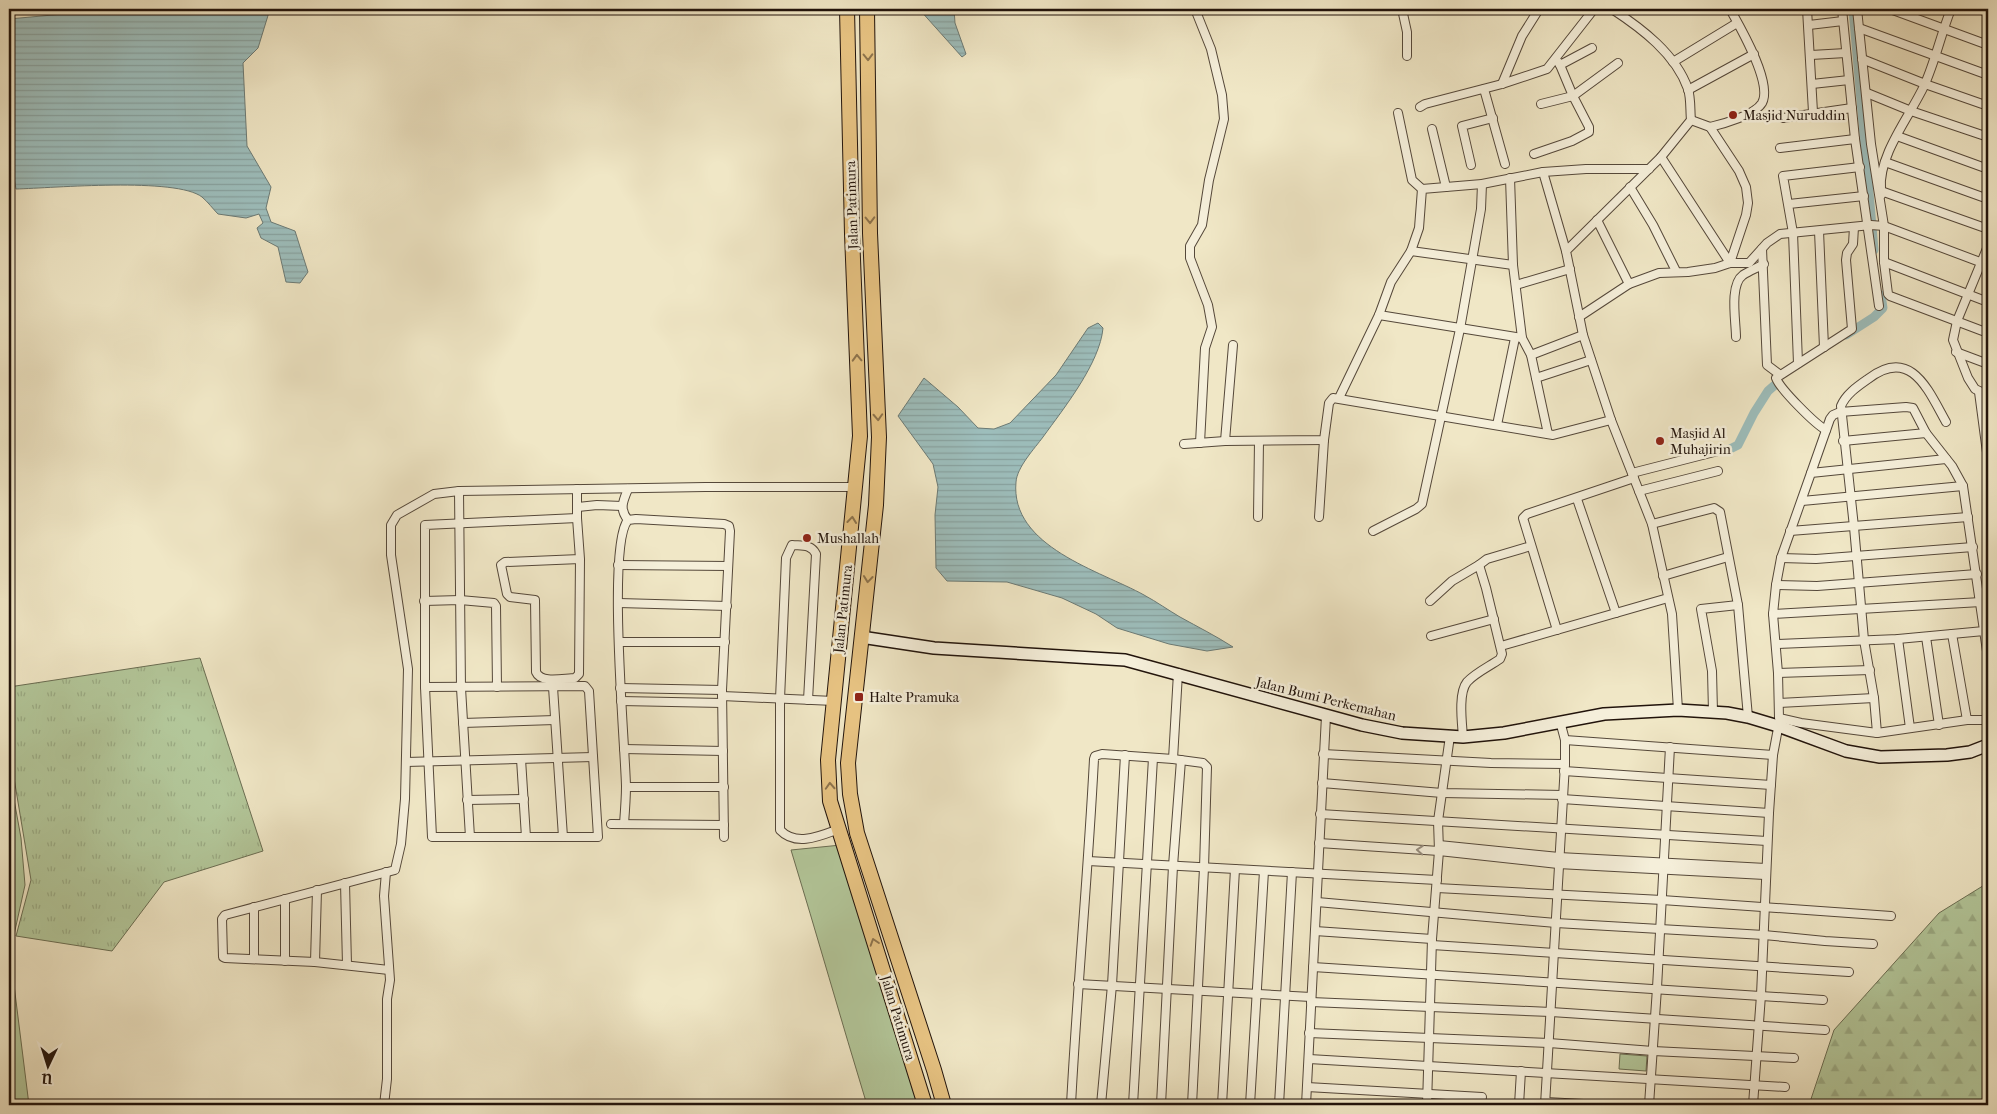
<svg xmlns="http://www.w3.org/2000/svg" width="1997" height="1114" viewBox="0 0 1997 1114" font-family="'IM FELL French Canon',serif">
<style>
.grass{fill:url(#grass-tufts);stroke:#6a6d52}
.forest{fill:url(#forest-firs);stroke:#6a6d52}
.park{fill:#b3c79a;stroke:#6a6d52}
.water{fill:url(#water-rules);stroke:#6b7a75}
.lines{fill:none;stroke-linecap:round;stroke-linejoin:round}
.canal{stroke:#9dbebc;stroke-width:9}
.street-casing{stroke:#55483a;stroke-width:10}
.secondary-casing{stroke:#21130b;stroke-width:14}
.highway-casing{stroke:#21130b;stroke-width:16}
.street{stroke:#f5efda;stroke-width:8}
.secondary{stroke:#f5efda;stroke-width:11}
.highway{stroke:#e8c483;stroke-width:14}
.oneway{stroke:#8e744d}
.oneway2{stroke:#968c7d}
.poi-dot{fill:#8f2418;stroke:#f5efda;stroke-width:2}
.labels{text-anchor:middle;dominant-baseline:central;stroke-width:5;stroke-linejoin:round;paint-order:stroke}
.poi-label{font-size:14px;fill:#21130b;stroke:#f5efda;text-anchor:start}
.street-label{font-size:14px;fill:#21130b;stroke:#f5efda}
</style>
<defs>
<pattern id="grass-tufts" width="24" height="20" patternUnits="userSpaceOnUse" patternTransform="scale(1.25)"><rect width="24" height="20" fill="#b3c79a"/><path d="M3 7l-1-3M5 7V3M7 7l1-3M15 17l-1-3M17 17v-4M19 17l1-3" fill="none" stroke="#9aaa83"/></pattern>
<pattern id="forest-firs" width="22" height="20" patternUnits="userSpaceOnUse" patternTransform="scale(1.25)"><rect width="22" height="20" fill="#b3c79a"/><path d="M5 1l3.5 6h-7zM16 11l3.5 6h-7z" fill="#9aaa83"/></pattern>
<pattern id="water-rules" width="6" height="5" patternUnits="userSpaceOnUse" patternTransform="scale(1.25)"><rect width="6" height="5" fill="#9dbebc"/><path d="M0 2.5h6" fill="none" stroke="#87a2a0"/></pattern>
</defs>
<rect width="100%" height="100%" fill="#f0e7c6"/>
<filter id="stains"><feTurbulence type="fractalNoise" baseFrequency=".004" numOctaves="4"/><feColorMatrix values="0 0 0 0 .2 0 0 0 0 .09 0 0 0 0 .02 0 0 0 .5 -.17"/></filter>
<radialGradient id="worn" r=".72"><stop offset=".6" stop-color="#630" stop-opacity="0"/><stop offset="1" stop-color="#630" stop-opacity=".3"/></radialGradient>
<polygon class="grass" points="200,658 263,851 164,882 112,951 16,936 31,880 9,748 9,687"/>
<polygon class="forest" points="1988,873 1988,1105 1809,1105 1834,1030 1939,913 1986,884"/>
<g class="park">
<polygon points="9,772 21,838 25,885 10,953 29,1105 9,1105"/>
<path d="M841 845 919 1102 897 1105H867C841 1020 817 935 791 850Z"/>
<polygon points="1620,1054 1647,1056 1646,1071 1619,1069"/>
</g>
<g class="water">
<path d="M95 9H270L258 48 243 63 247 146 271 187 266 208 271 222 295 231 308 272 300 283 286 282 278 247 261 238 257 228 263 223 259 214 246 218 218 214C213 209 208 202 202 197 176 177 53 188 16 189L9 147V19L85 12Z"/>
<polygon points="919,9 954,9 955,23 966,54 962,57"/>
<path d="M1098 323 1103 328C1100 363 1064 408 1043 437 1035 448 1017 467 1016 482 1010 547 1101 571 1144 595 1157 602 1168 610 1180 617 1198 627 1216 636 1233 647L1207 651 1169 644 1117 628 1096 614 1062 598 1007 582 947 581 936 568 935 515 938 487 933 464 898 416 924 378 958 407 978 428 994 429 1010 423 1056 375 1088 328Z"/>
</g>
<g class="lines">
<g class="canal">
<polyline points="1853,9 1874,250"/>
<polyline points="1846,335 1874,317 1883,308 1881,295"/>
<polyline points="1728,450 1738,445 1754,413 1768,391 1776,384"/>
</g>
<g class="street-casing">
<g id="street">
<polyline points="1195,9 1211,49 1222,95 1224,119 1209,180 1202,225 1190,246 1190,258 1208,305 1212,327 1205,348 1200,443"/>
<polyline points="1402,9 1407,32 1407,56"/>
<path d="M1612 9C1641 28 1676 54 1688 89 1691 98 1690 111 1691 120L1661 157 1566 251 1583 335 1611 420 1652 524 1672 614 1678 710"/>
<polyline points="1807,9 1813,112"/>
<polyline points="1842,9 1855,139 1879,306"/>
<polyline points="1857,9 1871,144 1884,226 1884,262 1888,294 1890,296 1988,333"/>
<polyline points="1890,9 1988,45"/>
<polyline points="1978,9 1988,12"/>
<polyline points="1809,25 1843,21"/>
<polyline points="1859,28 1988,75"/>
<polyline points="1811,55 1846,53"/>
<polyline points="1862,59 1925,84 1988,106"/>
<polyline points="1558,62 1560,65 1592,48"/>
<polyline points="1673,62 1737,23"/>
<polyline points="1502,84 1522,36 1539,9"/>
<polyline points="1812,84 1849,80"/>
<polyline points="1484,89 1505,164"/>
<polyline points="1688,90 1754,54"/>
<polyline points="1867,93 1911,111 1988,137"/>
<polyline points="1541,104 1573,96 1618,63"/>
<polyline points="1420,107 1425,104 1502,84 1547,69 1594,9"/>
<polyline points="1398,113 1412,180 1422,189"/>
<polyline points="1783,118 1852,108"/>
<path d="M1710 127C1723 124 1755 115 1762 103 1773 83 1740 27 1730 9"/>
<polyline points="1432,129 1446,187"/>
<polyline points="1897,136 1988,169"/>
<polyline points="1780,148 1855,139"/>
<polyline points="1534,154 1572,141 1589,132 1589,127 1573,96 1560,65"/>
<polyline points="1661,157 1730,263 1746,215 1748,203 1746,187 1739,171 1710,127 1691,120"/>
<polyline points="1885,162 1988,199"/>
<polyline points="1471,165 1462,126 1493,118"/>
<polyline points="1543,172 1566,251"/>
<polyline points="1510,178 1513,265 1522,338 1531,355 1548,434"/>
<polyline points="1630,187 1653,225 1676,271"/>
<path d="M1881 189C1878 155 1910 116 1924 86 1935 62 1941 34 1951 9"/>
<polyline points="1881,195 1881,191 1988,229"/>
<polyline points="1789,204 1864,196"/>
<polyline points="1597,220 1629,284"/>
<polyline points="1819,231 1824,347"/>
<polyline points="1988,246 1957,321 1953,340 1968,378 1975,389 1988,395"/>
<polyline points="1762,249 1767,365 1779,374"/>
<polyline points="1411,251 1513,265"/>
<polyline points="1884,262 1988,302"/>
<polyline points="1516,285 1570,269"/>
<polyline points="1379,315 1522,338"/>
<polyline points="1579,317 1629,284 1659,273 1688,272 1715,268 1730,263 1749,263 1767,243 1780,234 1871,225 1884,226 1988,265"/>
<path d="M1736 337C1736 322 1729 285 1743 275 1749 271 1757 268 1764 264"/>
<polyline points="1956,352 1988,364"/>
<polyline points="1531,355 1583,335"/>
<polyline points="1798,363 1793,233 1783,176 1860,167"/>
<polyline points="1536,378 1591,360"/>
<polyline points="1979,392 1988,460"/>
<polyline points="1339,398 1379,315 1391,282 1411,251 1419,228 1422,189 1482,184 1543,172 1586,169 1649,169"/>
<polyline points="1497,425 1515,338"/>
<path d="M1826 430C1815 424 1780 389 1776 378L1852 329 1846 260 1847 253 1853 244 1854 227"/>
<polyline points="1225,441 1233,345"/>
<polyline points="1843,441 1926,433"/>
<polyline points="1184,444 1225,441 1324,440 1329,403 1333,398 1553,435 1611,420"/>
<polyline points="1946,459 1811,473 1781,558 1776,585 1773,614 1778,673 1779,718 1801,723 1877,733 1967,720 1988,720"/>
<polyline points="1632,473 1722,450"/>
<polyline points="1811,473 1830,419 1833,415 1840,412 1906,407 1913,408 1926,433 1952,466 1963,486 1988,658"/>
<path d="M577 489V518L580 559 579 674 575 678C564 678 541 684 536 672L535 600 510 597 507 594 501 565 505 562 580 559"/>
<path d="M628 489C623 501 619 509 628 520"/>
<polyline points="459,491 461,688 470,837"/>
<polyline points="1639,491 1718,471"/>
<polyline points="1577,499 1616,613"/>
<polyline points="1802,501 1963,486"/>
<polyline points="578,507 597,505 622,506"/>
<polyline points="1258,517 1259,441"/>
<polyline points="1319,517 1324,440"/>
<polyline points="1652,524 1714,508 1720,512 1738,605 1748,717"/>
<polyline points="1373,531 1416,509 1422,504 1460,329 1481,209 1482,184"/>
<polyline points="1790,531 1968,517"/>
<polyline points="1781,558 1816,559 1973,547"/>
<polyline points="618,565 728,566"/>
<polyline points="1479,565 1487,559 1531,546"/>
<polyline points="1663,576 1728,557"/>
<polyline points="1776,585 1817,586 1977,574"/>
<polyline points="424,601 460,600 494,603 496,606 497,687"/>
<path d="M1430 601 1452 581 1479 565 1486 588 1502 654 1500 659C1490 666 1475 673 1467 682 1458 693 1462 723 1463 737"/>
<polyline points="619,603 727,606"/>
<polyline points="1773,614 1981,602"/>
<polyline points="1557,630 1523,518 1527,514 1634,478"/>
<polyline points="1952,634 1967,720"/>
<polyline points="1431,636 1494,619"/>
<polyline points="1926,637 1939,725"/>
<polyline points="1898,639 1910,728"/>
<polyline points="620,642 725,642"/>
<polyline points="1776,644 1898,639 1984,631"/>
<polyline points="1501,646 1668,598"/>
<polyline points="1778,673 1870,670"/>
<polygon points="585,686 589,691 598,837 432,837 425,687"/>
<polyline points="425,687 425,525 577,518"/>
<polyline points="553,687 563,837"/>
<polyline points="620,688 722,690"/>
<polyline points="722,696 834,701"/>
<path d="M808 700 816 554C811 544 802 546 792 545L786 558 780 699V830C796 847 820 836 839 829"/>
<polyline points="621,701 722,703"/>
<polyline points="1779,703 1874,698"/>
<polyline points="1713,712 1712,671 1701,609 1738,605"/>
<polyline points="463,723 555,720"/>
<path d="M1877 733 1874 698 1864 640 1854 527 1841 406C1846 394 1858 386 1868 379 1911 346 1928 390 1946 422"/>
<polyline points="1565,740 1773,755"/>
<polyline points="624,749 723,751"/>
<polyline points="1323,754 1491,763 1565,764"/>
<polyline points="521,759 526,837"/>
<polyline points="1173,759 1178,673"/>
<polyline points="406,762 593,757"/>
<polyline points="1564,771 1771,785"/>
<polyline points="1322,783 1442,793 1563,795"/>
<polyline points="626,787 724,787"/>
<polyline points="1562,799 1769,813"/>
<polyline points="467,800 524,799"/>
<polyline points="1320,814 1767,841"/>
<polyline points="611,824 724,825"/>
<path d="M624 824C625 811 626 798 626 786 625 744 607 544 628 520L636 519 724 524 729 526 730 531 722 690 724 837"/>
<polyline points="1319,843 1439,851 1558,864 1765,875"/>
<polyline points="1439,845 1559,857 1766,868"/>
<polyline points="1088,861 1437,880"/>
<polyline points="345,883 347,965"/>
<polyline points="1437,888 1662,900 1891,916"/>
<polyline points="1317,902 1556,923 1764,935 1825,941 1873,944"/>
<polyline points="254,907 254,959"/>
<polyline points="1315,931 1432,939"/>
<polyline points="1432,945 1849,972"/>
<polyline points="285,961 285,899"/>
<polyline points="315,962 317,890"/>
<polyline points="1313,967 1823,1000"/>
<polyline points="389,970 315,962 225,958 223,957 222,919 225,915 395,870 401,844 405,799 408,669 391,555 391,525 397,515 434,494 459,491 705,487 856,487"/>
<polyline points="1078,984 1311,997"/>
<polyline points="1311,1002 1551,1012 1825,1030"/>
<polyline points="1309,1033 1549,1043 1653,1051 1794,1058"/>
<polyline points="1309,1059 1785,1087"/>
<polyline points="1307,1087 1482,1097"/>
<polyline points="1546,1102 1602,1105"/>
<polyline points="384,1105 387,1079 387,999 390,980 384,896 386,872"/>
<path d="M1076 1105H1071C1077 990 1088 875 1094 759L1095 756 1102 754 1173 759 1203 763 1207 767 1204 868 1192 1105"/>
<polyline points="1101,1105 1112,985 1125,755"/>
<polyline points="1133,1105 1153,758"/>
<polyline points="1161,1105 1173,866 1181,760"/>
<polyline points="1222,1105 1235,869"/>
<polyline points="1250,1105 1264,871"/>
<polyline points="1279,1105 1292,872"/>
<polyline points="1306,1105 1326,716"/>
<polyline points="1427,1105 1432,939 1439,851 1438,821 1450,736"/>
<polyline points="1519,1105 1521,1071"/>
<polyline points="1545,1105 1565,764 1565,740 1560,721"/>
<polyline points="1649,1105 1657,988 1670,747"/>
<polyline points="1753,1105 1761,995 1769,813 1773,755 1779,723"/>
</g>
</g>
<g class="secondary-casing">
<polyline id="secondary" points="861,637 934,648 1125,660 1362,725 1402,733 1463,737 1504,733 1604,714 1678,710 1727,713 1748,717 1778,726 1846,751 1880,757 1947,755 1970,752 1988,745"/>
</g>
<g class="highway-casing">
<g id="highway">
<polyline points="847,9 852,234 860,436 828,760 830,801 925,1105"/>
<polyline points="867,9 870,233 879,437 876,505 848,763 850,794 857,833 934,1070 944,1105"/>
</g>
</g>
<use href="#street" class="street"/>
<use href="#secondary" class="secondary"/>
<use href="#highway" class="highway"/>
</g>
<defs><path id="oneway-chevron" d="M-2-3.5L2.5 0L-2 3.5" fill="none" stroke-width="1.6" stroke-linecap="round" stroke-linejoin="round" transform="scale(1.25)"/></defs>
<g class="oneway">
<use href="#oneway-chevron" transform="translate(868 57) rotate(89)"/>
<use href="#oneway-chevron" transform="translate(870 220) rotate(89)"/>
<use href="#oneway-chevron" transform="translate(857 358) rotate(-92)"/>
<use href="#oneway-chevron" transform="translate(878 417) rotate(87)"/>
<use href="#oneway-chevron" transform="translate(852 520) rotate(-84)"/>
<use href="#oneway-chevron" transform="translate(868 579) rotate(96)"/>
<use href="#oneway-chevron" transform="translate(830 786) rotate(-93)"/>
<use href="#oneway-chevron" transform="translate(874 942) rotate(-108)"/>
</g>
<use class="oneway2" href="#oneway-chevron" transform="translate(1420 850) rotate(-176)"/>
<g class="poi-dot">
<circle cx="1733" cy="115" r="5"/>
<circle cx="1660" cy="441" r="5"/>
<circle cx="807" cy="538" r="5"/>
<rect x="854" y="692" width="10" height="10" rx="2.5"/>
</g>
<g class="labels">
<g class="poi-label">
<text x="1743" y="115">Masjid Nuruddin</text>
<text x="1670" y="433">Masjid Al<tspan x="1670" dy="16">Muhajirin</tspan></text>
<text x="817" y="538">Mushallah</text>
<text x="869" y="697">Halte Pramuka</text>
</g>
<g class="street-label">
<text transform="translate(852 205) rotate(-92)">Jalan Patimura</text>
<text transform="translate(843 609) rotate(-84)">Jalan Patimura</text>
<text transform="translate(1326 699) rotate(14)">Jalan Bumi Perkemahan</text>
<text transform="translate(898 1018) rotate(73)">Jalan Patimura</text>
</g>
</g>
<rect width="1997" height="1114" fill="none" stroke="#f0e7c6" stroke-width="30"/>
<rect x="10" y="10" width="1977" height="1094" fill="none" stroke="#21130b" stroke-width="2.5"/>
<rect x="15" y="15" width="1967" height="1084" fill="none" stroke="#21130b"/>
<g transform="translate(48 1066) rotate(184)" stroke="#f5efda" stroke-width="4" paint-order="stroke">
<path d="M0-4L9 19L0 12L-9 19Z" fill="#21130b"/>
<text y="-8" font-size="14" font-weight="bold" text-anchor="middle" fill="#21130b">U</text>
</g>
<rect width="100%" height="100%" filter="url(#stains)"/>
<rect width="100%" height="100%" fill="url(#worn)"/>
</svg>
